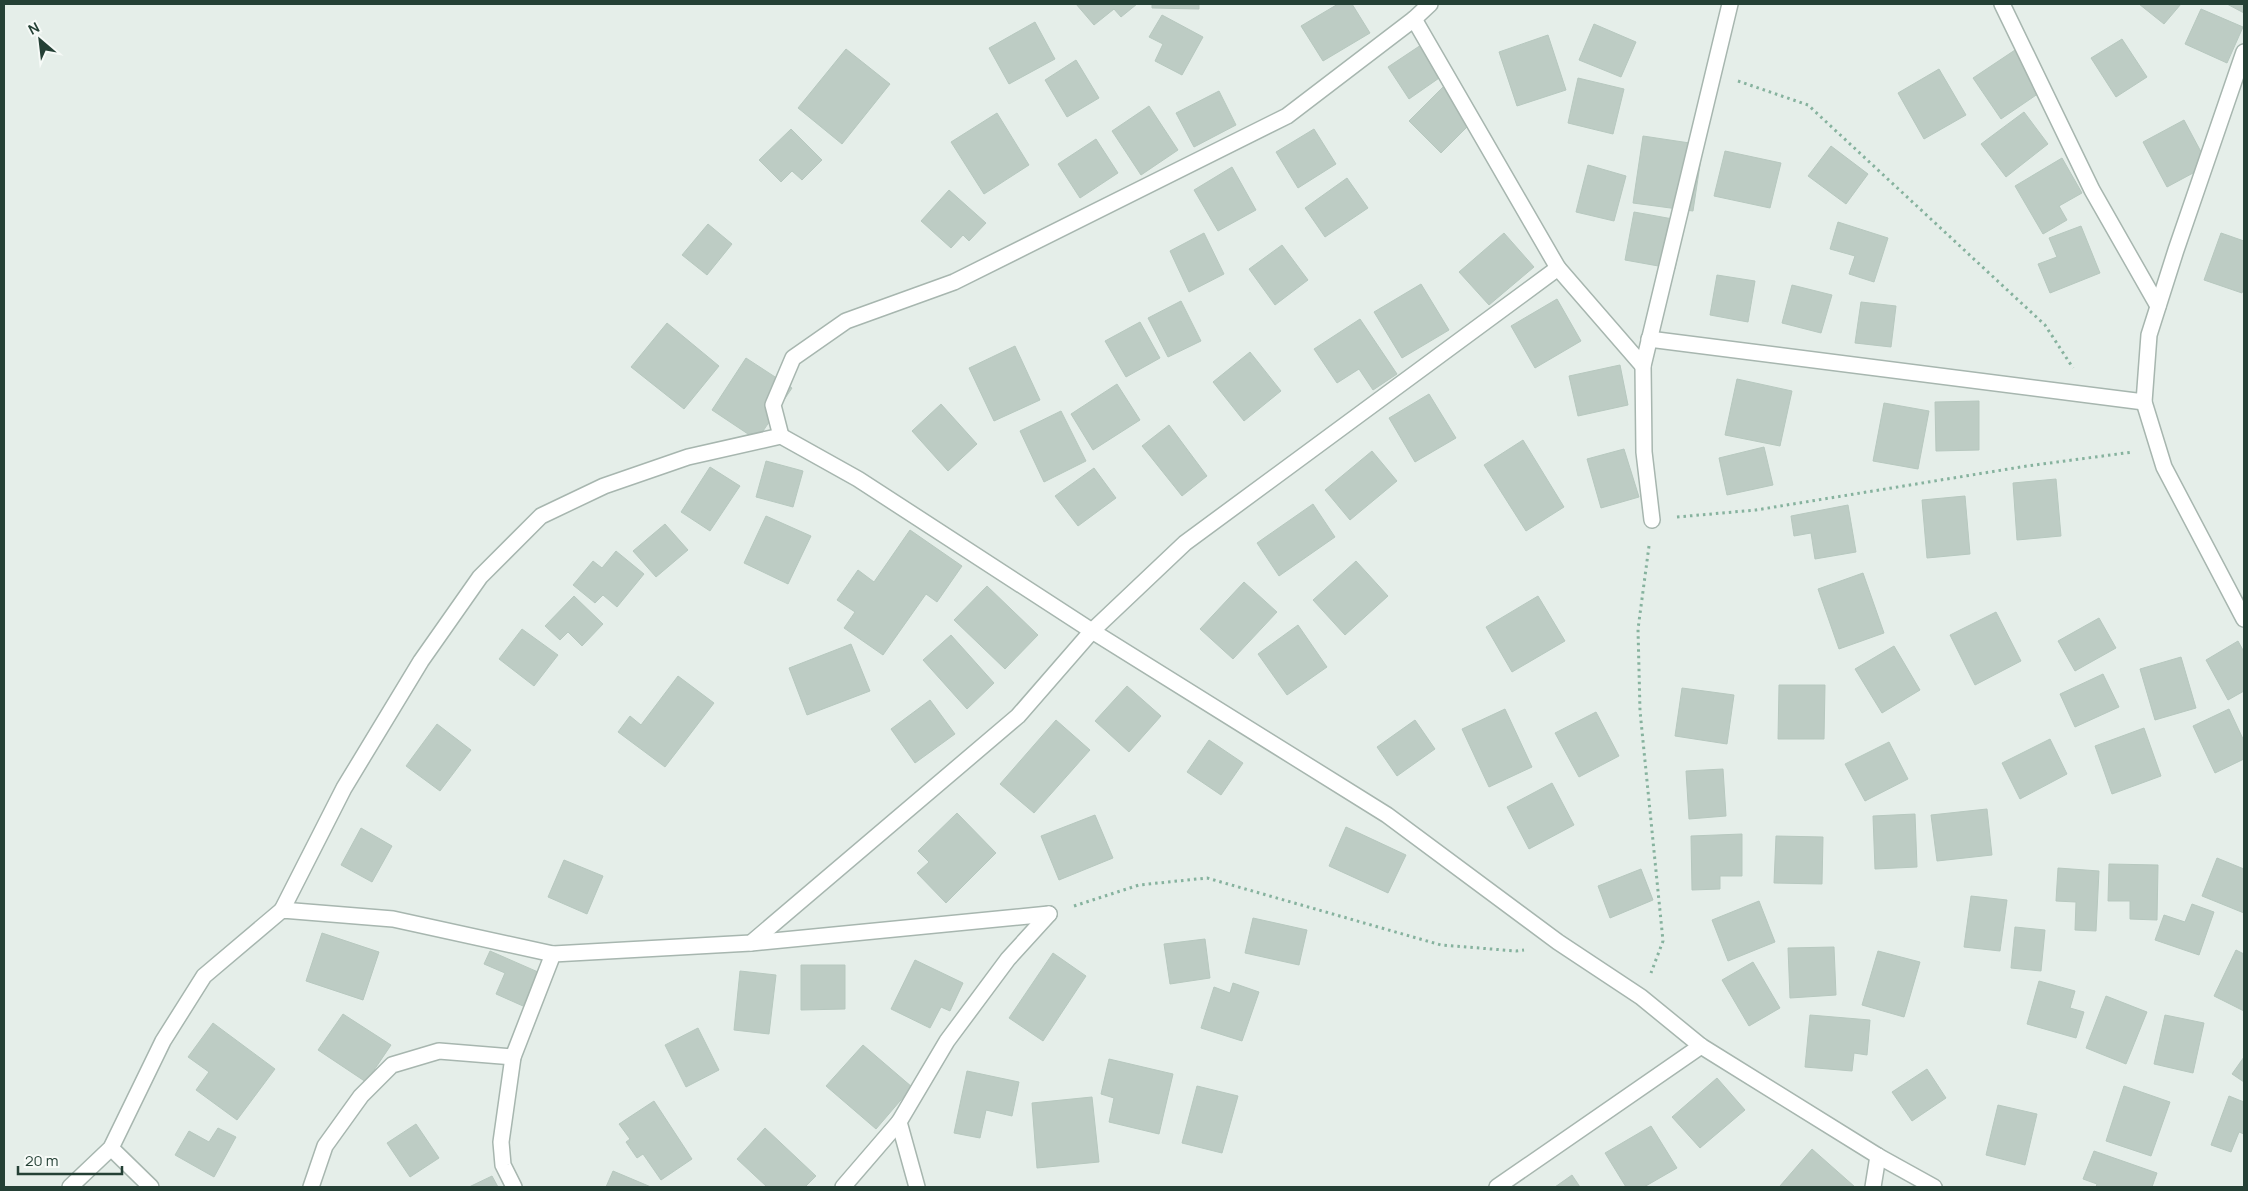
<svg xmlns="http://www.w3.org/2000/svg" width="2248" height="1191" viewBox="0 0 2248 1191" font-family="Manrope,sans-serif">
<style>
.building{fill:#bdccc4;stroke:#b7c8bf}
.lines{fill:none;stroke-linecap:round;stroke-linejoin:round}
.minor-casing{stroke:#a7b6af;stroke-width:18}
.path{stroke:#86b29e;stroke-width:3;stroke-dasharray:2.5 4;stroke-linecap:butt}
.minor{stroke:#fff;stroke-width:15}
</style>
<rect width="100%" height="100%" fill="#e5eee9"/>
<g class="building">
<polygon points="1076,4 1137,4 1121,17 1114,9 1094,25"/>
<polygon points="1152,4 1199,4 1199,9 1152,8"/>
<polygon points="1338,4 1352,4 1370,33 1323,61 1301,26"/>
<polygon points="2139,4 2181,4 2164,24"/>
<polygon points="2227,4 2244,4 2244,13"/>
<polygon points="2201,9 2243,27 2227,63 2185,44"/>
<polygon points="1162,15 1203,37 1182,75 1155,61 1163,44 1149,37"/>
<polygon points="1035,22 1055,59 1009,84 989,48"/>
<polygon points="1594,24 1636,42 1621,77 1579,60"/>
<polygon points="1548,35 1566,90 1517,106 1499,52"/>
<polygon points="2122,39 2147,77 2116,97 2091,58"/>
<polygon points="1421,45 1442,76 1409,99 1388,67"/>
<polygon points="2018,48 2045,89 2001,119 1973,78"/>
<polygon points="846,49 890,84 842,144 798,108"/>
<polygon points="1076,60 1099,98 1067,117 1045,80"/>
<polygon points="1939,69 1966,115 1924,139 1898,93"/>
<polygon points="1578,78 1624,89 1613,134 1568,123"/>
<polygon points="1444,86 1477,117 1441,153 1409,121"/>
<polygon points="1219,91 1236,125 1194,147 1176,113"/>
<polygon points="1149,106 1178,150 1141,175 1112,131"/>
<polygon points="2024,112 2048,144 2006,177 1981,144"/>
<polygon points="997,113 1029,165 984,194 951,142"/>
<polygon points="2184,120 2208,165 2167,187 2143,142"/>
<polygon points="791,129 822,160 802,180 792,171 781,182 759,160"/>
<polygon points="1314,129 1336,164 1298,188 1276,152"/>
<polygon points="1643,136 1703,145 1693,211 1633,203"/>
<polygon points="1096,139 1118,173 1080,198 1058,164"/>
<polygon points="1831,146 1868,174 1846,204 1808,176"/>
<polygon points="1725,151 1781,163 1770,208 1714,196"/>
<polygon points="2062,158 2082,193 2059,206 2067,220 2043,234 2015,186"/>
<polygon points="1588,165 1626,176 1614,221 1576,212"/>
<polygon points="1232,167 1256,210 1218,231 1194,190"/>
<polygon points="1347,178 1368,208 1325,237 1305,208"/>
<polygon points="949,190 986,223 969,241 963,235 951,248 921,221"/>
<polygon points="1634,212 1684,221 1675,269 1625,260"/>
<polygon points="1838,222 1888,238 1874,282 1849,274 1855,256 1830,249"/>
<polygon points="708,224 732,244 707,275 682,255"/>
<polygon points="2081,226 2100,273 2050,293 2038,264 2057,257 2049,238"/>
<polygon points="1204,233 1224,274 1189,292 1170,251"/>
<polygon points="1504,233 1534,267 1489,305 1459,272"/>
<polygon points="2221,233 2244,241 2244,287 2242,293 2204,280"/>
<polygon points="1282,245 1308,280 1275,305 1249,269"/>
<polygon points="1717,275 1755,281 1748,322 1710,315"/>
<polygon points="1421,284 1449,330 1402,358 1374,312"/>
<polygon points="1792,285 1832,295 1821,333 1782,323"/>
<polygon points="1557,299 1581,341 1535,368 1511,326"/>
<polygon points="1181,301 1201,341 1168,357 1148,318"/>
<polygon points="1861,302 1896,306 1891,347 1855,343"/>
<polygon points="1360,319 1397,374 1373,390 1359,369 1337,383 1314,349"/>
<polygon points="1140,322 1160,358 1126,377 1105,341"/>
<polygon points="667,323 719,366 684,409 631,367"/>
<polygon points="1015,346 1040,400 994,421 969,368"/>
<polygon points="1250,352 1281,391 1244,421 1213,382"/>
<polygon points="746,358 792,388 757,440 712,410"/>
<polygon points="1620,365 1628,405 1578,416 1569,376"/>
<polygon points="1737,379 1792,391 1780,446 1725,435"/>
<polygon points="1117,384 1140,420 1093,450 1071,414"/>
<polygon points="1429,394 1456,438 1415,462 1389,418"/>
<polygon points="1979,401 1979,450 1936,451 1935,402"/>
<polygon points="1884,403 1929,411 1918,469 1873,461"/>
<polygon points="941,404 977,444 948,471 912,431"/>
<polygon points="1061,411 1086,461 1044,482 1020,431"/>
<polygon points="1169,425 1207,476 1182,496 1142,446"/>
<polygon points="1523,440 1564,507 1526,531 1484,465"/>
<polygon points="1764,447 1773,485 1727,495 1719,458"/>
<polygon points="1624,449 1639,497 1601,508 1587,459"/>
<polygon points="1372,451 1397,481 1350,520 1325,490"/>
<polygon points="766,461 803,471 793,507 756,497"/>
<polygon points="710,467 740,486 710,531 681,512"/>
<polygon points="1094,468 1116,498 1078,526 1055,496"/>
<polygon points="2056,479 2061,536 2017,540 2013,483"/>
<polygon points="1965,496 1970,554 1927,558 1922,500"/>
<polygon points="1313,504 1335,537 1279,576 1257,543"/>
<polygon points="1848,505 1856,552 1815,559 1811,533 1794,536 1791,516"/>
<polygon points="766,516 811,536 788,584 744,563"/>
<polygon points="665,524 688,550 656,577 633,551"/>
<polygon points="910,530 962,566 937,602 926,594 883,655 844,628 855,612 837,600 858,570 874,582"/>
<polygon points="616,551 644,574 617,607 603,595 595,603 573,585 593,561 602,568"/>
<polygon points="1356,561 1388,596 1345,635 1313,600"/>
<polygon points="1863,573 1884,633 1839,649 1818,589"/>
<polygon points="1244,582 1277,612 1233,659 1200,629"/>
<polygon points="987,586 1038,635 1005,669 954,620"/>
<polygon points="574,596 603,624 582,646 568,632 560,640 545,626"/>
<polygon points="1538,596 1565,641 1512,672 1486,627"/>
<polygon points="1996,612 2021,661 1975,685 1950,635"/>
<polygon points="2099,618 2116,648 2075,671 2058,641"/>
<polygon points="1298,625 1327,667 1287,695 1258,654"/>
<polygon points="522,629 558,655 534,686 499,659"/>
<polygon points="951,635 994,683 967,709 923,660"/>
<polygon points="2238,641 2244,652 2244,691 2228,700 2206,660"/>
<polygon points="851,644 870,691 807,715 789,668"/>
<polygon points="1894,646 1920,690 1882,713 1855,669"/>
<polygon points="2181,657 2196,708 2155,720 2140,669"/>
<polygon points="2103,674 2119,707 2075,727 2060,694"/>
<polygon points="678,676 714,703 665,767 618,732 630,716 641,725"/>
<polygon points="1779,685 1825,685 1824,739 1778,739"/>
<polygon points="1127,686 1161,716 1129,752 1095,721"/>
<polygon points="1682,688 1734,695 1727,744 1675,736"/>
<polygon points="930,700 955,734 915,763 891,729"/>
<polygon points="1505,709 1532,767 1489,787 1462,729"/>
<polygon points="2229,709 2244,741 2244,759 2215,773 2193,726"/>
<polygon points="1596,712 1619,756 1579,777 1555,733"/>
<polygon points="1056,720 1090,750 1034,813 1000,784"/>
<polygon points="1415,720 1435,749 1397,776 1377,747"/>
<polygon points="437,724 471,750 440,791 406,766"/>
<polygon points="2144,728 2161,776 2112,794 2095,746"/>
<polygon points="2050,739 2067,774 2020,799 2002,763"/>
<polygon points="1209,740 1243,763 1221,795 1187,772"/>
<polygon points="1889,742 1908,779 1865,801 1845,764"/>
<polygon points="1723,769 1726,816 1689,819 1686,771"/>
<polygon points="1552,783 1574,825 1529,849 1507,807"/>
<polygon points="1987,809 1992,855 1937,861 1931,815"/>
<polygon points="957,813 996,853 946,903 917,873 929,862 918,851"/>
<polygon points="1915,814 1917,867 1875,869 1873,816"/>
<polygon points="1095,815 1113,858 1059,880 1041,836"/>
<polygon points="1346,827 1406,855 1388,893 1329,866"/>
<polygon points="361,828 392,846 372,882 341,865"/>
<polygon points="1742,834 1742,876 1720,876 1720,889 1692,890 1691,836"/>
<polygon points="1776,836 1823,837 1822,884 1774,883"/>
<polygon points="2217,858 2244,869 2244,913 2202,896"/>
<polygon points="564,860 603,876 587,914 548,897"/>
<polygon points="2109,864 2158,865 2157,920 2130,919 2130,901 2108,901"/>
<polygon points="2058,868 2099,871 2096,931 2075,930 2076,902 2056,901"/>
<polygon points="1641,869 1653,900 1610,918 1598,886"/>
<polygon points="1971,896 2007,900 2000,951 1964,947"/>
<polygon points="1759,901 1775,942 1728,961 1712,920"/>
<polygon points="2192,904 2214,912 2199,955 2155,940 2164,915 2185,922"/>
<polygon points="1253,918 1307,930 1299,965 1245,953"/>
<polygon points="2015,927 2045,930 2041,971 2011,968"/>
<polygon points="322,933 379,952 363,1000 306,981"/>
<polygon points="1205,939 1210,978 1170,984 1164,944"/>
<polygon points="1834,947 1836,995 1790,998 1788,948"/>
<polygon points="2236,950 2244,954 2244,1011 2214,996"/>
<polygon points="490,951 538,972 523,1006 496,994 505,973 484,964"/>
<polygon points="1878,951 1920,962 1904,1017 1862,1005"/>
<polygon points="1053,953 1086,976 1043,1041 1009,1018"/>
<polygon points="915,960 963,983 950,1011 941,1007 930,1028 891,1009"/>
<polygon points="1753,962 1780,1008 1749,1026 1722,980"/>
<polygon points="801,965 845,965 845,1009 801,1010"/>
<polygon points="740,971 776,975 769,1034 734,1030"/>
<polygon points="2039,981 2075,991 2070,1008 2084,1012 2076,1038 2027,1024"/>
<polygon points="1233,983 1259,992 1242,1041 1201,1028 1214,987 1230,993"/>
<polygon points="2106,996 2147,1012 2126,1064 2086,1048"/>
<polygon points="343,1014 391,1045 366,1082 318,1050"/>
<polygon points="1810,1015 1870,1020 1867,1055 1854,1053 1852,1071 1805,1067"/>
<polygon points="2165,1015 2204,1023 2193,1073 2154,1064"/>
<polygon points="213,1023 275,1069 237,1120 196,1090 209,1072 188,1057"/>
<polygon points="698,1028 719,1070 686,1087 665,1045"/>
<polygon points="863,1045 912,1087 876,1129 826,1086"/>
<polygon points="2244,1057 2244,1082 2232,1074"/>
<polygon points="1109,1059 1173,1074 1159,1134 1109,1122 1114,1098 1101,1094"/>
<polygon points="1927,1069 1946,1098 1912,1121 1892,1092"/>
<polygon points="967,1071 1019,1082 1012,1116 986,1110 980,1138 954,1133"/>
<polygon points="1717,1078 1745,1110 1700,1148 1672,1117"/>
<polygon points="1197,1086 1238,1096 1222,1153 1182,1143"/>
<polygon points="2124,1086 2170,1102 2151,1156 2106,1141"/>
<polygon points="2229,1096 2244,1102 2244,1134 2239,1132 2231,1152 2211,1145"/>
<polygon points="1092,1097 1099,1162 1037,1168 1032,1103"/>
<polygon points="654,1101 692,1159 661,1180 643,1154 637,1158 626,1142 630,1139 619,1124"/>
<polygon points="1998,1105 2037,1114 2025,1165 1986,1155"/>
<polygon points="416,1124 439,1158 410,1177 387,1143"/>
<polygon points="1651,1126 1677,1168 1644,1187 1626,1187 1605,1153"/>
<polygon points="218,1128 236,1137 214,1177 175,1155 189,1131 209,1142"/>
<polygon points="765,1128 816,1176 805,1187 767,1187 737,1159"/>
<polygon points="1812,1149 1855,1187 1781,1187 1780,1186"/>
<polygon points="2094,1151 2157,1173 2152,1187 2096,1187 2097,1184 2083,1179"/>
<polygon points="613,1171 651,1187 606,1187"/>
<polygon points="1572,1175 1580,1187 1555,1187"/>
<polygon points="492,1176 498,1187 469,1187"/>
</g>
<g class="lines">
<g class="minor-casing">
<g id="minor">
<polyline points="2002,4 2092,190 2158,306"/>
<polyline points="1414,19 1430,4"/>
<polyline points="2244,52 2176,250 2149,335 2144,402 2164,467 2244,619"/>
<polyline points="1649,339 2144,402"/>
<polyline points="781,436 773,405 793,358 846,321 954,282 1287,116 1414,19 1558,268"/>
<polyline points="1652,520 1644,452 1643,366 1730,4"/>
<polyline points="282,910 344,788 421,661 480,577 541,516 604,486 688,457 781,436 858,479 1092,631 1387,815 1558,942 1641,997 1701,1046 1878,1156 1934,1187"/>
<polyline points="751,943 1018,716 1092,631 1185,543 1558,268 1643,366"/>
<polyline points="111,1148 151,1187"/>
<polyline points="70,1187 111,1148 163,1041 204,976 282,910 393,919 553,954"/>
<polyline points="311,1187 325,1146 361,1096 392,1065 439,1051 513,1057"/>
<polyline points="514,1187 503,1165 501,1142 513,1057 553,954 751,943 1049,914"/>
<polyline points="843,1187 899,1122"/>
<polyline points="917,1187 899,1122 947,1041 1008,959 1049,914"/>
<polyline points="1497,1187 1701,1046"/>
<polyline points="1873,1187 1878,1156"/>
</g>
</g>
<g class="path">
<polyline points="1738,81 1808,105 2045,325 2073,368"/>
<polyline points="1677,517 1756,510 2027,466 2133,452"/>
<polyline points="1649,546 1638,629 1640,711 1663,941 1651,973"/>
<polyline points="1074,906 1139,885 1207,878 1441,945 1516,951 1524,950"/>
</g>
<use href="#minor" class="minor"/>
</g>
<rect width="2248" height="1191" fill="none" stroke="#244035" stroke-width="10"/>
<g transform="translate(40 40) rotate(332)" stroke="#f6faf7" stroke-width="4" paint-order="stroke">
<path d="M0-4L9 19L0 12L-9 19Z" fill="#244035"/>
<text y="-8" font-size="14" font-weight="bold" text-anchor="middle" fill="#244035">N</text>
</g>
<path d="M18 1166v8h104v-8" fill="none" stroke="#244035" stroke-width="2.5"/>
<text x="25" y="1166" font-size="15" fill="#244035" stroke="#f6faf7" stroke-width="4" paint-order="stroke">20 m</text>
</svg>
